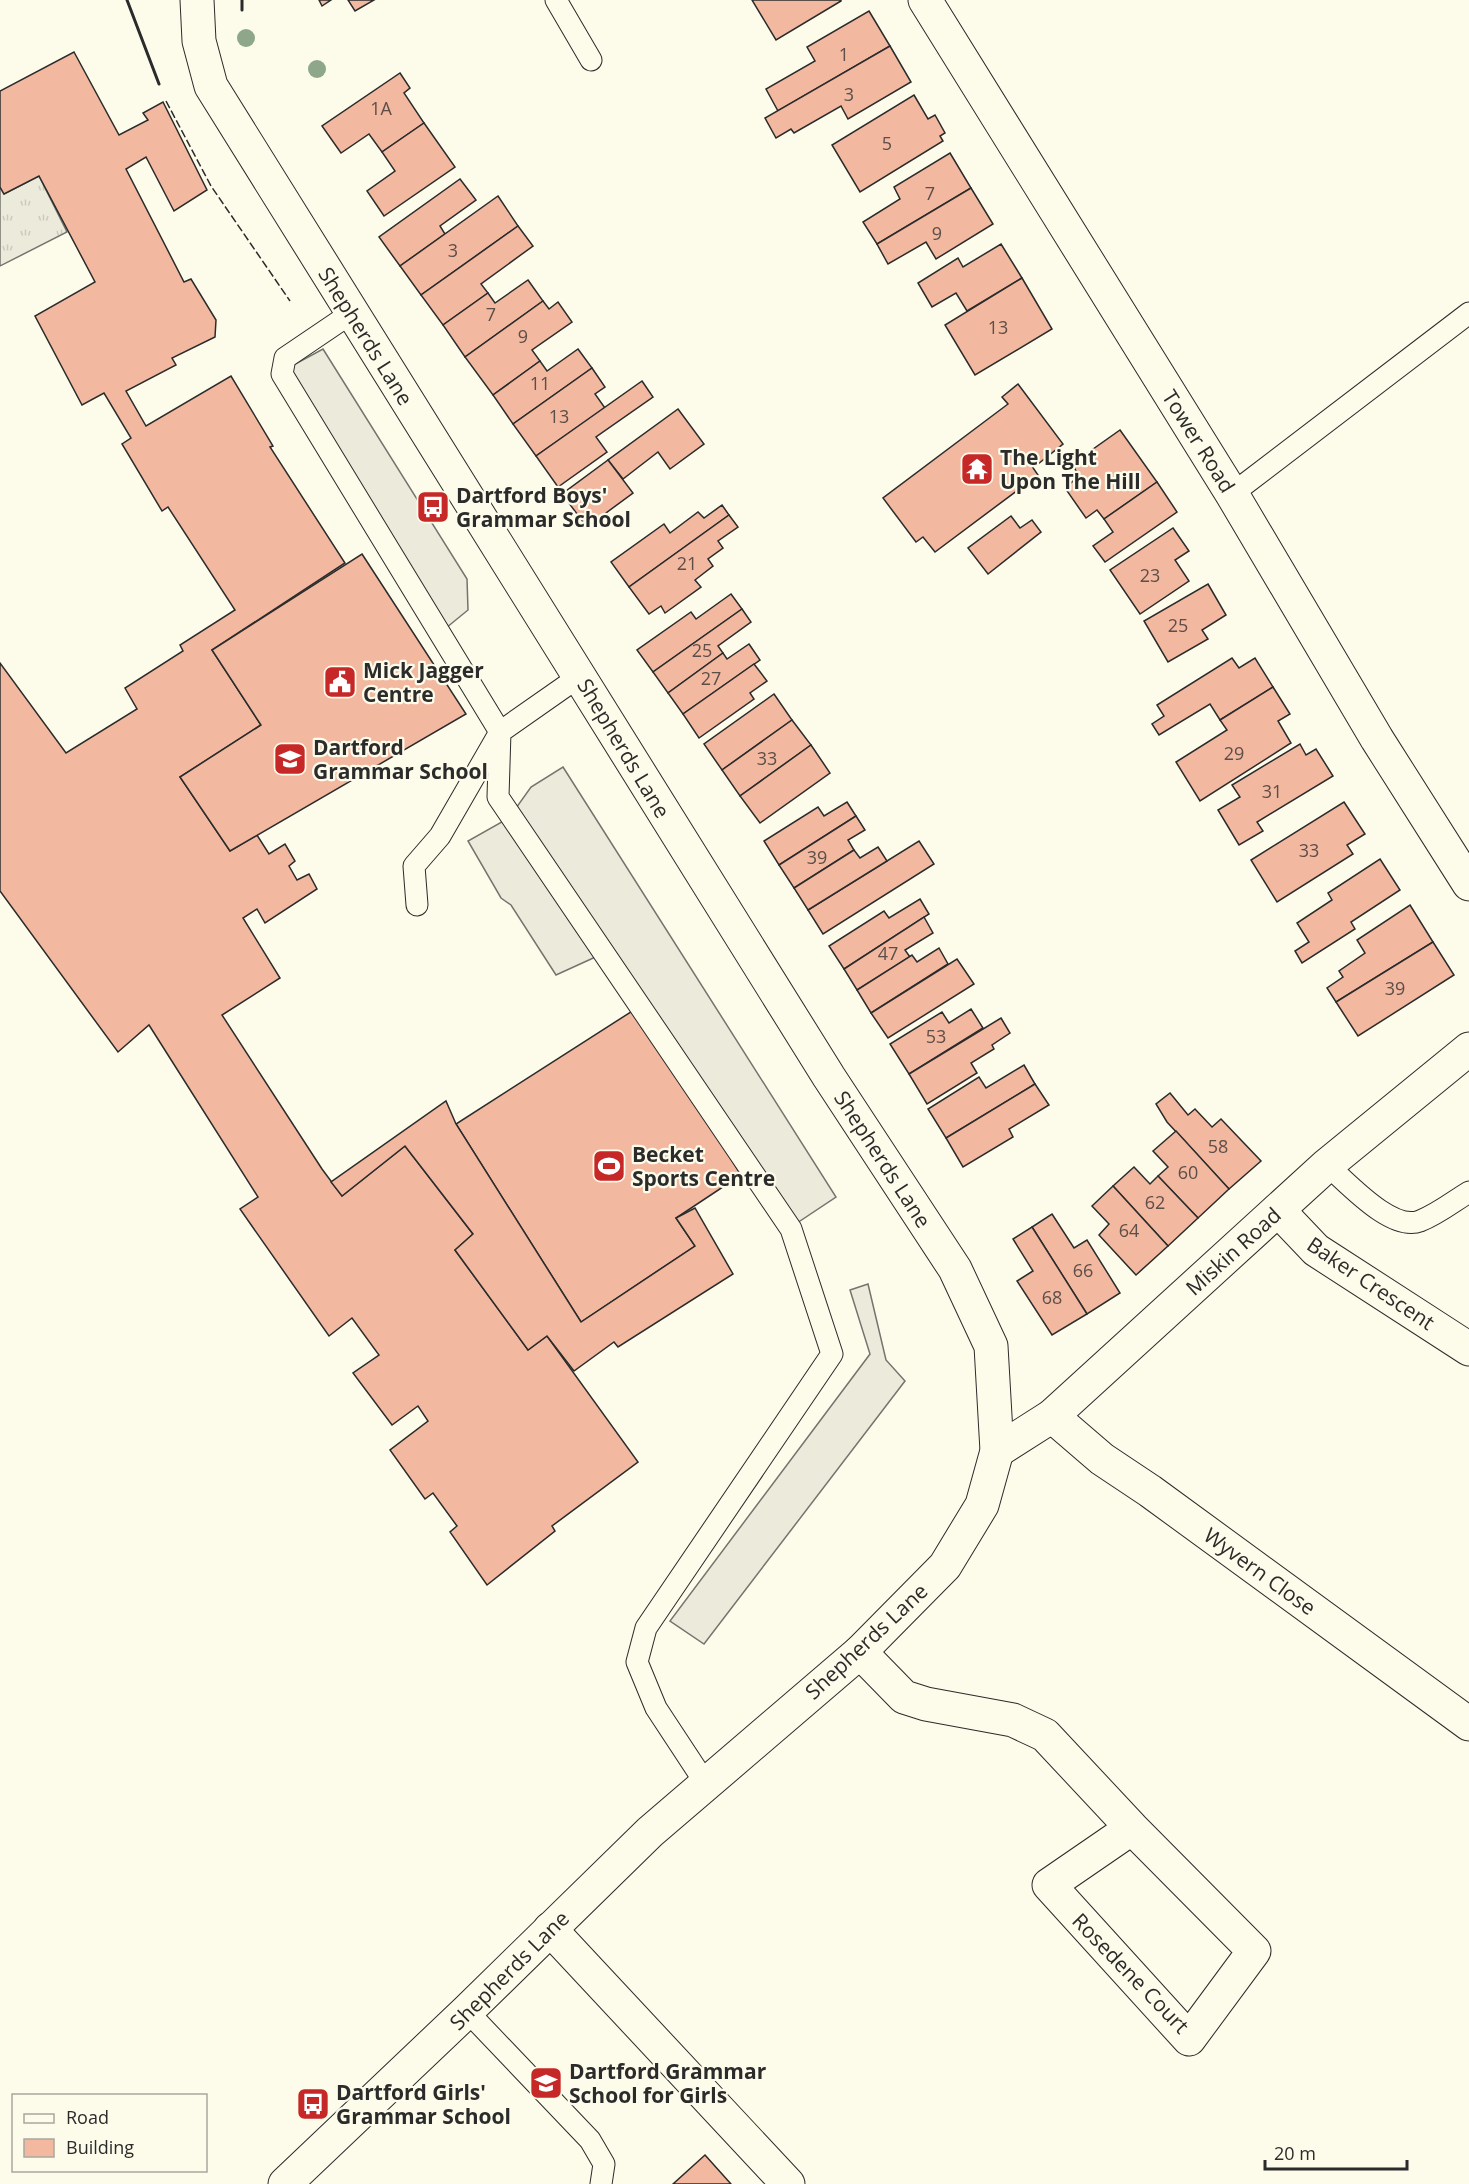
<svg xmlns="http://www.w3.org/2000/svg" width="1469" height="2184" viewBox="0 0 1469 2184" font-family="'Open Sans',sans-serif">
<style>
.grass{fill:url(#grass-tufts);stroke:#74746e;stroke-width:1.5}
.parking{fill:#eceadb;stroke:#74746e;stroke-width:1.5}
.building{fill:#f2b8a0;stroke:#2b2b2b;stroke-width:1.5}
.lines{fill:none;stroke-linecap:round;stroke-linejoin:round}
.service-casing{stroke:#2b2b2b;stroke-width:23}
.minor-casing{stroke:#2b2b2b;stroke-width:35}
.primary-casing{stroke:#2b2b2b;stroke-width:35}
.service{stroke:#fdfbea;stroke-width:21}
.minor{stroke:#fdfbea;stroke-width:33}
.primary{stroke:#fdfbea;stroke-width:33}
.fence{stroke:#2b2b2b;stroke-width:1.5;stroke-dasharray:8 3;stroke-linecap:butt}
.wall{stroke:#2b2b2b;stroke-width:3}
.tree{fill:#8ea78a}
.labels{text-anchor:middle;dominant-baseline:central;stroke-width:4.5;stroke-linejoin:round;paint-order:stroke}
.number-label{font-size:18px;fill:#5d4e48}
.street-label{font-size:21px;fill:#2b2b2b;stroke:#fdfbea}
.poi-label{font-size:21px;font-weight:bold;fill:#2b2b2b;stroke:#fdfbea;text-anchor:start}
</style>
<defs>
<pattern id="grass-tufts" width="24" height="20" patternUnits="userSpaceOnUse" patternTransform="scale(1.5)"><rect width="24" height="20" fill="#ecebdb"/><path d="M3 7l-1-3M5 7V3M7 7l1-3M15 17l-1-3M17 17v-4M19 17l1-3" fill="none" stroke="#cbcabc"/></pattern>
</defs>
<rect width="100%" height="100%" fill="#fdfbea"/>
<polygon class="grass" points="39,176 67,232 0,266 0,187 4,194"/>
<g class="parking">
<polygon points="323,349 467,579 468,610 446,628 273,376"/>
<polygon points="563,767 836,1197 794,1225 613,949 556,975 511,905 501,898 468,841 509,818 531,787"/>
<polygon points="868,1284 886,1360 905,1381 704,1644 670,1621 870,1354 850,1290"/>
</g>
<g class="building">
<polygon points="319,0 331,0 322,6"/>
<polygon points="348,0 374,0 355,11"/>
<polygon points="752,0 841,0 841,1 776,40"/>
<polygon points="869,11 890,46 778,111 766,89 815,61 807,47"/>
<polygon points="890,46 911,82 848,119 841,106 794,133 791,129 776,138 765,118"/>
<polygon points="74,52 119,135 148,120 143,113 163,102 207,190 174,211 146,157 126,169 184,282 191,279 216,320 215,337 172,358 176,365 126,391 146,426 231,376 273,446 270,447 345,563 212,650 261,725 180,777 230,851 257,835 269,854 285,844 295,861 289,866 297,880 309,874 317,889 265,923 257,909 243,918 280,978 222,1015 322,1169 342,1196 405,1146 473,1234 455,1250 528,1350 547,1336 638,1462 552,1526 555,1531 487,1585 450,1532 457,1526 433,1493 425,1499 390,1450 428,1421 418,1406 392,1425 353,1373 379,1355 352,1318 329,1336 240,1209 258,1197 149,1025 118,1052 0,891 0,663 66,753 137,709 125,688 183,651 180,645 235,610 168,507 162,511 122,444 131,438 104,393 82,405 35,316 95,282 39,176 4,194 0,187 0,91"/>
<polygon points="400,73 410,88 404,93 424,123 382,152 369,134 341,153 322,126"/>
<polygon points="914,95 928,119 935,115 945,133 940,136 943,141 860,192 832,145"/>
<polygon points="424,123 455,167 384,216 367,191 395,171 382,152"/>
<polygon points="950,153 971,188 877,244 863,222 900,199 894,187"/>
<polygon points="460,179 476,200 440,226 445,234 400,266 379,237"/>
<polygon points="971,188 993,224 936,259 926,242 888,264 877,244"/>
<polygon points="498,196 518,226 421,295 400,266"/>
<polygon points="518,226 533,246 481,284 488,293 443,325 421,295"/>
<polygon points="1001,244 1022,278 967,311 956,293 932,307 918,283 958,258 963,267"/>
<polygon points="1022,278 1052,329 975,375 945,325"/>
<polygon points="528,280 543,301 465,357 443,325 488,293 495,303"/>
<polygon points="543,301 549,309 558,302 572,322 532,350 540,361 493,395 465,357"/>
<polygon points="578,349 592,368 513,424 493,395 540,361 547,371"/>
<polygon points="592,368 605,387 595,394 605,408 536,456 513,424"/>
<polygon points="642,381 653,397 596,437 607,452 558,487 536,456"/>
<polygon points="1018,384 1063,444 1038,464 1031,456 1027,459 1038,475 935,552 923,537 916,542 883,498 1008,404 1002,397"/>
<polygon points="678,409 704,444 670,469 658,452 623,479 608,460"/>
<polygon points="1120,430 1157,482 1104,519 1097,510 1086,518 1065,488 1079,476 1072,464"/>
<polygon points="608,460 633,493 587,527 562,494"/>
<polygon points="1157,482 1177,512 1105,562 1093,546 1113,532 1104,519"/>
<polygon points="722,505 729,515 629,587 611,562 664,524 670,533 698,512 704,518"/>
<polygon points="729,515 738,527 718,541 723,548 708,559 713,566 695,580 701,587 665,613 661,606 649,614 629,587"/>
<polygon points="1011,516 1020,528 1032,520 1041,532 988,574 968,548"/>
<polygon points="1173,528 1189,551 1175,560 1189,581 1140,614 1110,570"/>
<polygon points="362,554 466,714 230,851 180,777 261,725 212,650"/>
<polygon points="1208,584 1226,615 1202,630 1208,639 1168,662 1144,621"/>
<polygon points="731,594 742,609 653,672 637,650 691,612 696,619"/>
<polygon points="742,609 751,622 718,646 723,653 668,693 653,672"/>
<polygon points="749,644 760,660 683,714 668,693 723,653 727,659"/>
<polygon points="1232,658 1239,668 1255,658 1273,687 1220,720 1210,704 1159,735 1152,724 1164,716 1157,705"/>
<polygon points="754,664 767,681 750,693 754,699 699,738 683,714"/>
<polygon points="1273,687 1290,714 1278,721 1291,743 1200,801 1176,762 1227,730 1220,720"/>
<polygon points="774,694 792,720 722,770 704,744"/>
<polygon points="792,720 811,745 740,796 722,770"/>
<polygon points="1300,744 1306,755 1316,749 1333,776 1257,822 1263,831 1239,845 1218,810 1240,797 1232,785"/>
<polygon points="811,745 830,773 760,823 740,796"/>
<polygon points="847,802 856,816 779,865 764,841 818,807 824,816"/>
<polygon points="1344,802 1365,834 1347,845 1353,854 1277,902 1251,860"/>
<polygon points="856,816 865,830 848,840 854,850 794,888 779,865"/>
<polygon points="919,841 934,864 823,934 808,910"/>
<polygon points="878,847 887,861 808,910 794,888 854,850 860,858"/>
<polygon points="1380,859 1400,890 1351,922 1355,929 1302,963 1295,951 1309,942 1297,923 1332,900 1328,893"/>
<polygon points="920,899 929,914 844,969 829,946 884,911 889,918"/>
<polygon points="1410,905 1433,942 1336,1002 1327,988 1343,977 1339,971 1365,953 1357,940"/>
<polygon points="924,917 933,933 905,950 910,957 857,990 844,969"/>
<polygon points="1433,942 1454,975 1358,1036 1336,1002"/>
<polygon points="939,948 948,964 871,1013 857,990 912,955 917,962"/>
<polygon points="957,959 974,984 888,1038 871,1013"/>
<polygon points="637,1008 741,1175 676,1218 695,1246 581,1322 456,1124"/>
<polygon points="971,1009 983,1028 909,1074 890,1044 942,1012 949,1023"/>
<polygon points="1001,1018 1010,1033 992,1045 994,1049 971,1063 977,1073 927,1104 909,1074"/>
<polygon points="1024,1065 1035,1084 946,1138 928,1109 979,1077 986,1088"/>
<polygon points="1035,1084 1049,1105 1009,1129 1013,1137 963,1167 946,1138"/>
<polygon points="1170,1093 1188,1115 1195,1109 1212,1127 1221,1119 1261,1161 1229,1189 1167,1122 1156,1104"/>
<polygon points="446,1101 456,1124 581,1322 695,1246 676,1218 695,1208 733,1274 618,1347 614,1342 574,1371 547,1336 528,1350 455,1250 473,1234 405,1146 342,1196 331,1182"/>
<polygon points="1176,1131 1229,1189 1198,1218 1158,1176 1168,1167 1153,1151"/>
<polygon points="1134,1167 1150,1184 1158,1176 1198,1218 1168,1246 1113,1186"/>
<polygon points="1113,1186 1168,1246 1136,1275 1099,1235 1109,1224 1092,1206"/>
<polygon points="1052,1214 1074,1248 1087,1240 1120,1293 1087,1314 1032,1227"/>
<polygon points="1032,1227 1087,1314 1052,1335 1017,1281 1033,1271 1013,1239"/>
<polygon points="705,2155 731,2184 673,2184"/>
</g>
<g class="lines">
<g class="service-casing">
<g id="service">
<polyline points="556,0 591,60"/>
<polyline points="350,314 285,358 282,374 500,732 440,836 414,866 417,905"/>
<polyline points="1232,494 1469,313"/>
<polyline points="580,676 500,732 498,797 791,1229 832,1354 646,1628 637,1662 656,1708 706,1784"/>
<path d="M1327 1165C1347 1182 1391 1232 1420 1221 1438 1214 1454 1201 1469 1192"/>
<polyline points="467,2011 590,2140 604,2164 601,2184"/>
</g>
</g>
<g class="minor-casing">
<g id="minor">
<polyline points="925,0 1232,494 1377,739 1469,884"/>
<polyline points="1278,1210 1316,1250 1469,1349"/>
<polyline points="1052,1416 1102,1459 1150,1491 1469,1724"/>
<polyline points="997,1451 1052,1416 1327,1165 1469,1049"/>
<polyline points="860,1652 904,1697 926,1704 1013,1720 1045,1735 1132,1828 1254,1951 1189,2039 1049,1885 1132,1828"/>
<polyline points="550,1929 788,2184"/>
</g>
</g>
<g class="primary-casing">
<polyline id="primary" points="197,0 199,41 211,86 829,1077 955,1269 991,1346 997,1451 982,1505 945,1566 860,1652 650,1832 467,2011 285,2184"/>
</g>
<use href="#service" class="service"/>
<use href="#minor" class="minor"/>
<use href="#primary" class="primary"/>
<polyline class="fence" points="166,101 211,186 290,301"/>
<g class="wall">
<polyline points="127,0 159,84"/>
<polyline points="242,10 242,0"/>
</g>
</g>
<g class="tree">
<circle cx="246" cy="38" r="9"/>
<circle cx="317" cy="69" r="9"/>
</g>
<defs>
<g id="temple-square" transform="scale(1.725)"><rect x="-9" y="-9" width="18" height="18" rx="4" fill="#c62828" stroke="#fdfbea"/><path d="M0-6L5-2H3V0L6.5 2.5H4V6H1.5V3h-3V6H-4V2.5H-6.5L-3 0V-2H-5Z" fill="#fff"/></g>
<g id="bus-square" transform="scale(1.725)"><rect x="-9" y="-9" width="18" height="18" rx="4" fill="#c62828" stroke="#fdfbea"/><path d="M-5-6H5V4H4V6H2V4H-2V6H-4V4H-5ZM-3.5-4V0h7V-4ZM-3.5 1.2v1.5H-2V1.2ZM2 1.2v1.5H3.5V1.2Z" fill="#fff"/></g>
<g id="civic-square" transform="scale(1.725)"><rect x="-9" y="-9" width="18" height="18" rx="4" fill="#c62828" stroke="#fdfbea"/><path d="M-.6-6.5H3V-4.5H.6V-3L4-1V1h2V6H-6V1h2V-1L-.6-3ZM-1.2 2.5V6h2.4V2.5Z" fill="#fff"/></g>
<g id="school-square" transform="scale(1.725)"><rect x="-9" y="-9" width="18" height="18" rx="4" fill="#c62828" stroke="#fdfbea"/><path d="M0-5L7-2L0 1L-7-2ZM-4 1L0 2.5L4 1V4Q0 6-4 4Z" fill="#fff"/></g>
<g id="stadium-square" transform="scale(1.725)"><rect x="-9" y="-9" width="18" height="18" rx="4" fill="#c62828" stroke="#fdfbea"/><path d="M0-5a6.5 5 0 1 0 0 10a6.5 5 0 1 0 0-10ZM-3.5-1.8h7v3.6h-7Z" fill="#fff"/></g>
</defs>
<g fill-rule="evenodd">
<use href="#temple-square" x="977" y="469"/>
<use href="#bus-square" x="433" y="507"/>
<use href="#civic-square" x="340" y="682"/>
<use href="#school-square" x="290" y="759"/>
<use href="#stadium-square" x="609" y="1166"/>
<use href="#school-square" x="546" y="2083"/>
<use href="#bus-square" x="313" y="2104"/>
</g>
<g class="labels">
<g class="number-label">
<text x="844" y="54">1</text>
<text x="849" y="94">3</text>
<text x="381" y="108">1A</text>
<text x="887" y="143">5</text>
<text x="930" y="193">7</text>
<text x="937" y="233">9</text>
<text x="453" y="250">3</text>
<text x="491" y="314">7</text>
<text x="998" y="327">13</text>
<text x="523" y="336">9</text>
<text x="540" y="383">11</text>
<text x="559" y="416">13</text>
<text x="687" y="563">21</text>
<text x="1150" y="575">23</text>
<text x="1178" y="625">25</text>
<text x="702" y="650">25</text>
<text x="711" y="678">27</text>
<text x="1234" y="753">29</text>
<text x="767" y="758">33</text>
<text x="1272" y="791">31</text>
<text x="1309" y="850">33</text>
<text x="817" y="857">39</text>
<text x="888" y="953">47</text>
<text x="1395" y="988">39</text>
<text x="936" y="1036">53</text>
<text x="1218" y="1146">58</text>
<text x="1188" y="1172">60</text>
<text x="1155" y="1202">62</text>
<text x="1129" y="1230">64</text>
<text x="1083" y="1270">66</text>
<text x="1052" y="1297">68</text>
</g>
<g class="street-label">
<text transform="translate(366 336) rotate(58)">Shepherds Lane</text>
<text transform="translate(1199 441) rotate(58)">Tower Road</text>
<text transform="translate(624 748) rotate(59)">Shepherds Lane</text>
<text transform="translate(883 1159) rotate(57)">Shepherds Lane</text>
<text transform="translate(1233 1251) rotate(-42)">Miskin Road</text>
<text transform="translate(1371 1283) rotate(34)">Baker Crescent</text>
<text transform="translate(1260 1571) rotate(36)">Wyvern Close</text>
<text transform="translate(866 1641) rotate(-43)">Shepherds Lane</text>
<text transform="translate(509 1970) rotate(-45)">Shepherds Lane</text>
<text transform="translate(1131 1973) rotate(46)">Rosedene Court</text>
</g>
<g class="poi-label">
<text x="1000" y="457">The Light<tspan x="1000" dy="24">Upon The Hill</tspan></text>
<text x="456" y="495">Dartford Boys'<tspan x="456" dy="24">Grammar School</tspan></text>
<text x="363" y="670">Mick Jagger<tspan x="363" dy="24">Centre</tspan></text>
<text x="313" y="747">Dartford<tspan x="313" dy="24">Grammar School</tspan></text>
<text x="632" y="1154">Becket<tspan x="632" dy="24">Sports Centre</tspan></text>
<text x="569" y="2071">Dartford Grammar<tspan x="569" dy="24">School for Girls</tspan></text>
<text x="336" y="2092">Dartford Girls'<tspan x="336" dy="24">Grammar School</tspan></text>
</g>
</g>
<rect x="12" y="2094" width="195" height="78" fill="#fdfbea" stroke="#a9a89e" stroke-width="1.5"/>
<rect x="24" y="2114" width="30" height="9" fill="#fdfbea" stroke="#a9a89e" stroke-width="1.5"/>
<text x="66" y="2124" font-size="18" fill="#2b2b2b">Road</text>
<rect x="24" y="2139" width="30" height="18" fill="#f2b8a0" stroke="#a9a89e" stroke-width="1.5"/>
<text x="66" y="2154" font-size="18" fill="#2b2b2b">Building</text>
<path d="M1265 2160v9h142v-9" fill="none" stroke="#2b2b2b" stroke-width="3"/>
<text x="1274" y="2160" font-size="18" fill="#2b2b2b" stroke="#fdfbea" stroke-width="4.5" paint-order="stroke">20 m</text>
</svg>
